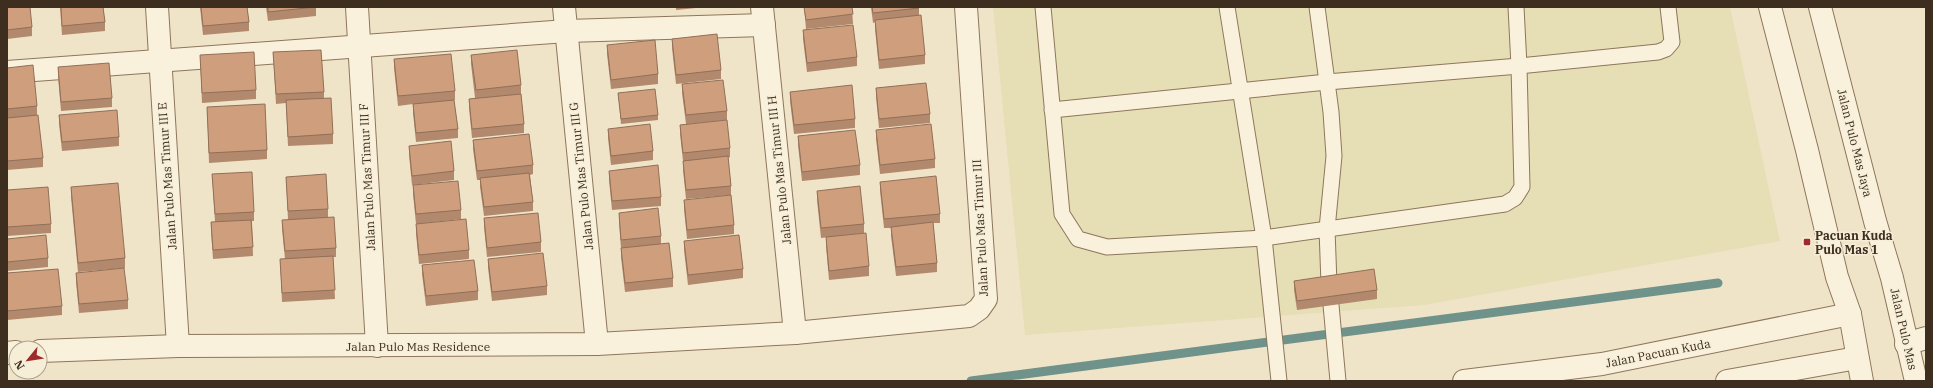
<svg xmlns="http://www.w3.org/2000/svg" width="1933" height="388" viewBox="0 0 1933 388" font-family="'IBM Plex Serif',serif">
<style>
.farmland{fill:#e6deb5}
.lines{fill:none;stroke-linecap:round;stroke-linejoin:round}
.stream{stroke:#6f938a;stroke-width:9}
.service-casing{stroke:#8d765c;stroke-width:17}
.pedestrian-casing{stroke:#8d765c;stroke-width:24}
.minor-casing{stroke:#8d765c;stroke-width:24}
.tertiary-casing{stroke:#8d765c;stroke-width:24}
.service{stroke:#faf1dc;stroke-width:15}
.pedestrian{stroke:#faf1dc;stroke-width:22}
.minor{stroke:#faf1dc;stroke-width:22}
.tertiary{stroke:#faf1dc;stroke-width:22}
.wall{fill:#b2896c}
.building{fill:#cf9f7d;stroke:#916f58}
.poi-dot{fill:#9e2a2b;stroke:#f7eed8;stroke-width:1.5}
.labels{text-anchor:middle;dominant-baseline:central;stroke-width:3;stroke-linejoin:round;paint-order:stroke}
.street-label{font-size:12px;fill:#3d2e20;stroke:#f7eed8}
.poi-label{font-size:12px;font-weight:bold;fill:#3d2e20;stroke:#f7eed8;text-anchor:start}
</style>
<rect width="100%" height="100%" fill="#f0e4c8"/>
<polygon class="farmland" points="993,7 1730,7 1780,241 1424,305 1025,335"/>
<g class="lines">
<polyline class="stream" points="971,381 1718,283"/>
<g class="service-casing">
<g id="service">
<polyline points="1043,7 1062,214 1078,239 1107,247 1264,238 1505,204 1515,198 1522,187 1519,66 1516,7"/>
<polyline points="1227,7 1264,238 1279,381"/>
<polyline points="1317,7 1331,112 1334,156 1327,229 1329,284"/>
<polyline points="1052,110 1327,82 1519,66 1658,52 1666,49 1672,42 1668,7"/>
<polyline points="1331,305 1338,381"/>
</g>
</g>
<g class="pedestrian-casing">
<polyline id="pedestrian" points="7,72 567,31 764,25"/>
</g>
<g class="minor-casing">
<g id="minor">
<polyline points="157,7 178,346"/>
<polyline points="357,7 377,346"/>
<polyline points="564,7 597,344"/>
<polyline points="762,7 795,333"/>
<polyline points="40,351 178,346 597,344 795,333 969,316 979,309 986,299 966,7"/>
<polyline points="7,353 16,352"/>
</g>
</g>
<g class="tertiary-casing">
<g id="tertiary">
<polyline points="1770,7 1807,150 1837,277 1850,314 1862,381"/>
<polyline points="1820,7 1875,221 1892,278 1916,381"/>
<polyline points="1906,344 1926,338"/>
<polyline points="1464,381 1602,364 1850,314"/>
<polyline points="1727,381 1857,358"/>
</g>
</g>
<use href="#service" class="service"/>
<use href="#pedestrian" class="pedestrian"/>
<use href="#minor" class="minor"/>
<use href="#tertiary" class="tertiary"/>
</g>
<g class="wall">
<polygon points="7,7 32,27 32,36 7,39"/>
<polygon points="60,7 103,7 105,22 105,31 62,35"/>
<polygon points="200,7 247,7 249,22 249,31 203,35"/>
<polygon points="266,7 316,7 316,16 268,21"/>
<polygon points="602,7 612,7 602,8"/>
<polygon points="676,7 706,7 676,10"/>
<polygon points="804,7 852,7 853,24 806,29"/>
<polygon points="871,7 919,7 919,15 925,55 925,64 879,69 875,29 875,22 873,23"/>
<polygon points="803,30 857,57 857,66 807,72 803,39"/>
<polygon points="672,39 721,70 721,79 676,84 672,48"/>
<polygon points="607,45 658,74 658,84 611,89 607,54"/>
<polygon points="273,52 324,92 324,99 333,134 333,144 288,146 286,103 276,104"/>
<polygon points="200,55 256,90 256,99 202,103"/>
<polygon points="471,55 521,85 521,94 524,124 524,133 472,138 469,108 469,99 475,98 471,64"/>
<polygon points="394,59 455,91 455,100 454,100 458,129 458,138 416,142 413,113 413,104 398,106 394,68"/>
<polygon points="58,67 112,98 112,107 61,111 58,77"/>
<polygon points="7,68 37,106 37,115 43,158 43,167 7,170"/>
<polygon points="682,84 727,111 727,120 688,124 730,148 730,157 728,158 731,186 731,195 686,199 683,170 683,161 680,134 680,125 686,124 682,93"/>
<polygon points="876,88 930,114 930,123 879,128 876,97"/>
<polygon points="790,92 855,119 855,128 794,134 790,101"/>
<polygon points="618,93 658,115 658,120 621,124"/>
<polygon points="207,107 267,150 267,159 209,163"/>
<polygon points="59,115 119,137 119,146 62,151 59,124"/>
<polygon points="608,129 653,151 653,160 611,165 608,138"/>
<polygon points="876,130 935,159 935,168 880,174 876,139"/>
<polygon points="798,136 860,165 860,175 802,181 798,145"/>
<polygon points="473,140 533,165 533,174 530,175 533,202 533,211 484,216 480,187 480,180 477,180 473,149"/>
<polygon points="409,146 454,171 454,180 412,185 409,155"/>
<polygon points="609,171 661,197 661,206 612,210 609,180"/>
<polygon points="212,174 254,212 254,221 252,221 253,256 213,259 211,231 211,222 215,222"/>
<polygon points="286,177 328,209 328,217 336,248 336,257 333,257 335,299 282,302 280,259 285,259 282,229 282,220 288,220"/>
<polygon points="880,182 940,214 940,223 933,223 937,263 937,272 896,276 891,236 891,228 884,228 880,191"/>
<polygon points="413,185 461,210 461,219 416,224 413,194"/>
<polygon points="71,187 125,258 125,268 78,272 71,197"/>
<polygon points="7,190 51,224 51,233 7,236"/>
<polygon points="817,191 864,224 864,233 821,238 817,200"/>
<polygon points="684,200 734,225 734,234 687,239 684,209"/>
<polygon points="619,213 661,236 661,244 673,278 673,287 625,292 621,257 621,249 619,222"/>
<polygon points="484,218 541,242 541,252 487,257 484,227"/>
<polygon points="416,224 469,250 469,259 419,264 416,234"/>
<polygon points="826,237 869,266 869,276 829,280 826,246"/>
<polygon points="7,239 48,258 48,267 7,271"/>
<polygon points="684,241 743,269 743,278 688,285 684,250"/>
<polygon points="488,259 547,286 547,295 492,301 488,268"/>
<polygon points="422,265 478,291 478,300 426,306 422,274"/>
<polygon points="7,273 62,306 62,315 7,320"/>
<polygon points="76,273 128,300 128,309 79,313 76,282"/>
<polygon points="1294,281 1377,290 1377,299 1297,310 1294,290"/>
</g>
<g class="building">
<polygon points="7,7 30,7 32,27 7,30"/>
<polygon points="61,7 103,7 105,22 62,26"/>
<polygon points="201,7 247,7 249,22 203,26"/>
<polygon points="268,7 316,7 268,12"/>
<polygon points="804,7 852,7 853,14 806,20"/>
<polygon points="872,7 919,7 919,8 873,13"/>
<polygon points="921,15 925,55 879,60 875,20"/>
<polygon points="853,25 857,57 807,63 803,30"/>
<polygon points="717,34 721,70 676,75 672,39"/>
<polygon points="655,40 658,74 611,80 607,45"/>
<polygon points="321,50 324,92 276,94 273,52"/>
<polygon points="517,50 521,85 476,90 471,55"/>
<polygon points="254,52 256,90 202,93 200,55"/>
<polygon points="451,54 455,91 398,96 394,59"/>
<polygon points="109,63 112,98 61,102 58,67"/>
<polygon points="33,65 37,106 7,109 7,68"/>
<polygon points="723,80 727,111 686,115 682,84"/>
<polygon points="926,83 930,114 879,119 876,88"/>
<polygon points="852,85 855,119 794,125 790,92"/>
<polygon points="655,89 658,115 621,119 618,93"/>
<polygon points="521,94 524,124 472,129 469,99"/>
<polygon points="331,98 333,134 288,137 286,100"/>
<polygon points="454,100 458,129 416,133 413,104"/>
<polygon points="265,104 267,150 209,153 207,107"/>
<polygon points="117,110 119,137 62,142 59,115"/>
<polygon points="38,115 43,158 7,161 7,118"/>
<polygon points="727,120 730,148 683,153 680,125"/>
<polygon points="650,124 653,151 611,156 608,129"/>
<polygon points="931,124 935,159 880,165 876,130"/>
<polygon points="855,130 860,165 802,172 798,136"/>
<polygon points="529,134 533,165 477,171 473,140"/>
<polygon points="451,141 454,171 412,176 409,146"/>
<polygon points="728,156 731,186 686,190 683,161"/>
<polygon points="658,165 661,197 612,201 609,171"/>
<polygon points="252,172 254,212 215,214 212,174"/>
<polygon points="529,173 533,202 484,207 480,178"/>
<polygon points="326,174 328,209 288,211 286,177"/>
<polygon points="936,176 940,214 884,219 880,182"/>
<polygon points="458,181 461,210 416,214 413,185"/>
<polygon points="118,183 125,258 78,263 71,187"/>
<polygon points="860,186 864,224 821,228 817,191"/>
<polygon points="48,187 51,224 7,227 7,190"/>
<polygon points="731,195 734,225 687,230 684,200"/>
<polygon points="658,208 661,236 621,240 619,213"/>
<polygon points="538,213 541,242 487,248 484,218"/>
<polygon points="334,217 336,248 285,251 282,220"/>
<polygon points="466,219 469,250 419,255 416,224"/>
<polygon points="251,220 253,247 213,250 211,222"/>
<polygon points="933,222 937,263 896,267 891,227"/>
<polygon points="866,233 869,266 829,271 826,237"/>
<polygon points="46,235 48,258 7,262 7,239"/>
<polygon points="739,235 743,269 688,275 684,241"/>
<polygon points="669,243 673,278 625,283 621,248"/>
<polygon points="543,253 547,286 492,292 488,259"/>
<polygon points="333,256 335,290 282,293 280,259"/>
<polygon points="474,260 478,291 426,296 422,265"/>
<polygon points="124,268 128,300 79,304 76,273"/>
<polygon points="58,269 62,306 7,311 7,273"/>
<polygon points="1374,269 1377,290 1297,301 1294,281"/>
</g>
<rect class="poi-dot" x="1803" y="238" width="8" height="8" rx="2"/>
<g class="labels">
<g class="street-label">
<text transform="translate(1855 143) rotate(76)">Jalan Pulo Mas Jaya</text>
<text transform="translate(779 170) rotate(-96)">Jalan Pulo Mas Timur III H</text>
<text transform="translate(167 176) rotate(-94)">Jalan Pulo Mas Timur III E</text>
<text transform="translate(581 176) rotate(-96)">Jalan Pulo Mas Timur III G</text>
<text transform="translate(367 177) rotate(-93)">Jalan Pulo Mas Timur III F</text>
<text transform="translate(980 228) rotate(-93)">Jalan Pulo Mas Timur III</text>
<text transform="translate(1904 329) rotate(77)">Jalan Pulo Mas</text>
<text x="418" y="346">Jalan Pulo Mas Residence</text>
<text transform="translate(1658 353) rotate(-11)">Jalan Pacuan Kuda</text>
</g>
<g class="poi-label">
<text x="1815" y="235">Pacuan Kuda<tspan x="1815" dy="14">Pulo Mas 1</tspan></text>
</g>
</g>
<rect width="1933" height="388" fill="none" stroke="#3d2e20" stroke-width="16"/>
<g transform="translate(28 360) rotate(240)"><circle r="19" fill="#f7eed8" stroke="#ada18e"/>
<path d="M0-3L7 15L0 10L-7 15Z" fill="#9e2a2b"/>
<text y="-6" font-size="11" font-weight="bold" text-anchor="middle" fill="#3d2e20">N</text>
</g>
</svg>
